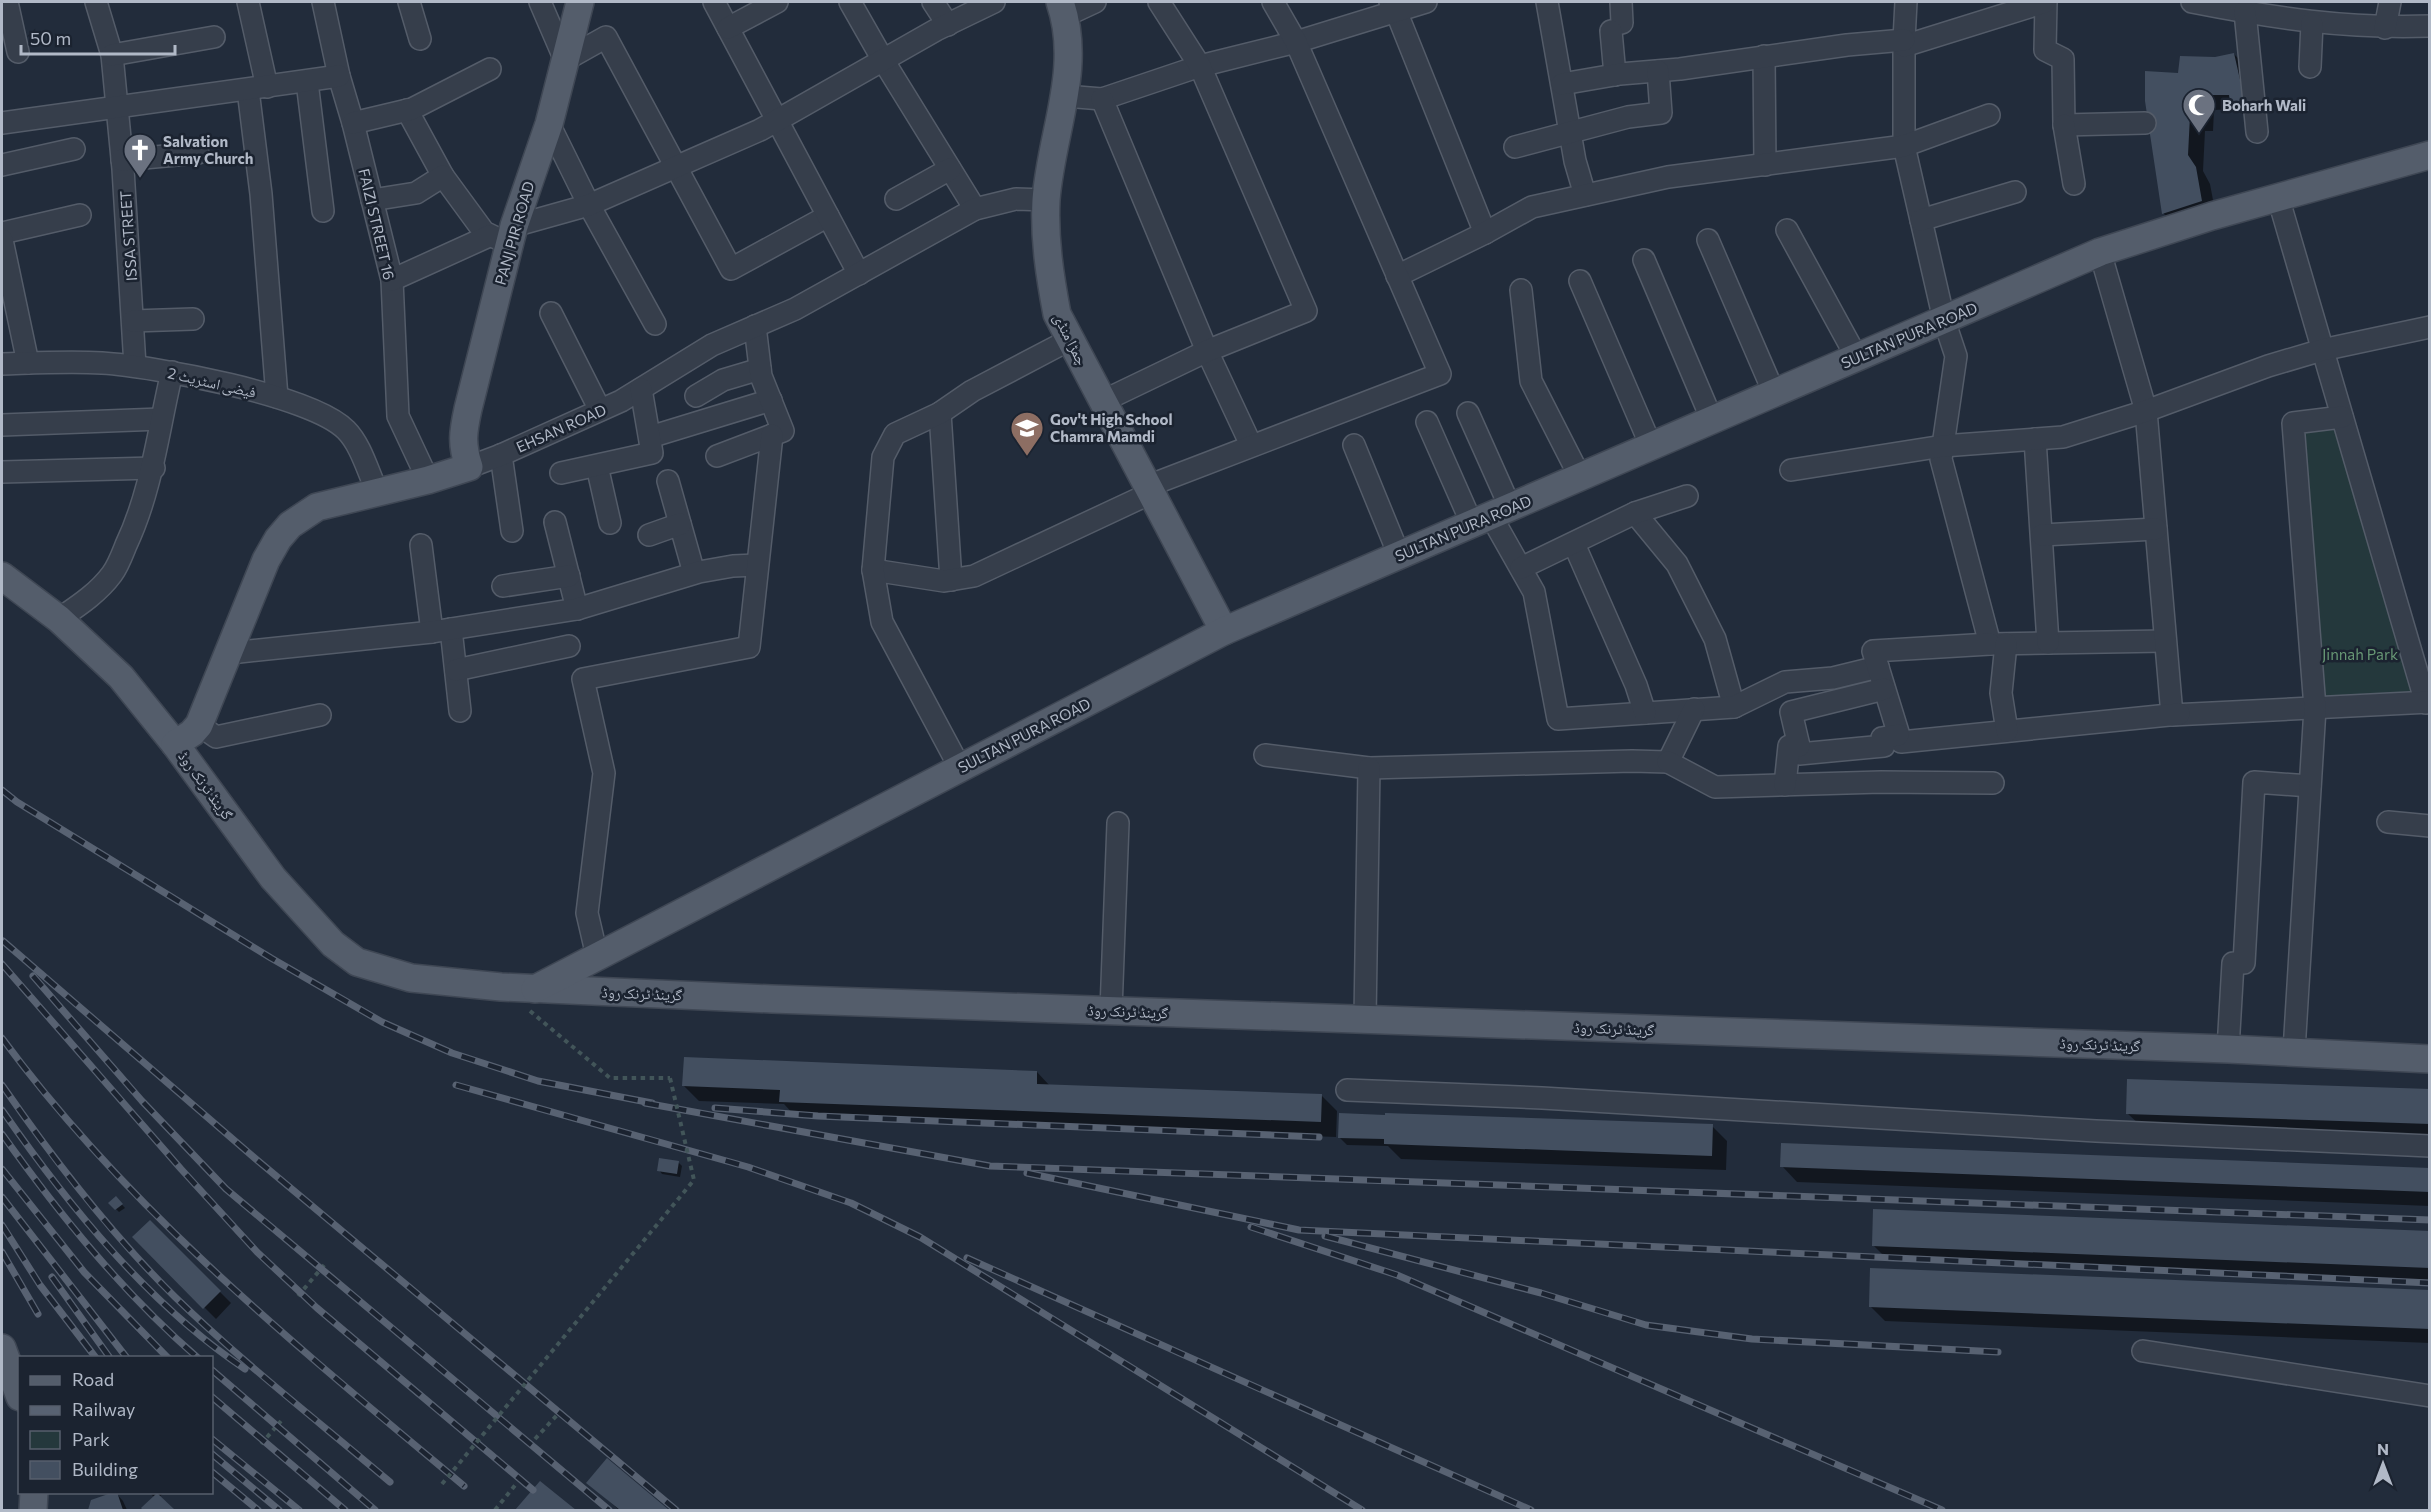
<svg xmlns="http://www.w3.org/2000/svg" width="2431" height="1512" viewBox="0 0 2431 1512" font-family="Commissioner,'Noto Naskh Arabic',sans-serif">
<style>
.green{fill:#24383c}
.shadow{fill:#0007}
.building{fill:#434f60}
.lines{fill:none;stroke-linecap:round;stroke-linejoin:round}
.minor-casing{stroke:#545c69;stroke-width:24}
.major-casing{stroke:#3f4754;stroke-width:30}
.path{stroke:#425559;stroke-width:4;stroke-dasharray:4.5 4.5;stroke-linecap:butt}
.minor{stroke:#363e4b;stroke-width:21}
.major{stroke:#545d6b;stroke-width:27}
.rail-casing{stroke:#586272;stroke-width:7}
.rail{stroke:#1b2330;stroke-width:4.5;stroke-dasharray:14;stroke-linecap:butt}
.path-bridge{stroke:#425559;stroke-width:4;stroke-dasharray:4.5 4.5;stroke-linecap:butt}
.labels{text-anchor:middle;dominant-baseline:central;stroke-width:5;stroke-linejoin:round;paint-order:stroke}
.poi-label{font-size:15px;font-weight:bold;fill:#b1b9c7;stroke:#1b2330;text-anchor:start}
.street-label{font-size:15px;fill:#b1b9c7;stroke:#1b2330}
.park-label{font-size:15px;fill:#689875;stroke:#1b2330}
</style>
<rect width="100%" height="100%" fill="#222c3b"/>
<polygon class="green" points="2342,417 2426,703 2315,708 2293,423"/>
<g class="shadow">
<polygon points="2234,54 2249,70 2247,118 2238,109 2214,110 2213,131 2205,131 2203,171 2210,184 2216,216 2179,229 2164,214 2147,101 2180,75 2215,59"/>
<polygon points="1037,1072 1050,1086 1322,1096 1337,1111 1336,1137 796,1117 784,1104 699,1101 684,1086"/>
<polygon points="2430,1091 2430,1138 2143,1128 2127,1113"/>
<polygon points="1712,1126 1727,1141 1726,1170 1401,1159 1388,1146 1347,1145 1339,1137"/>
<polygon points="679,1163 682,1166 680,1177 662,1174 659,1170"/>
<polygon points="1782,1166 2430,1170 2430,1206 1797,1182"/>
<polygon points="116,1198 125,1208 119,1212 110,1203"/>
<polygon points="150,1222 231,1303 216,1319 134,1237"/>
<polygon points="2430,1233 2430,1282 1888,1260 1873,1245"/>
<polygon points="2430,1291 2430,1343 1885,1321 1870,1306"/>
<polygon points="607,1460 667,1510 619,1510 588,1482"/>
<polygon points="540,1483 573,1510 517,1510"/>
<polygon points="149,1492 165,1492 159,1497 173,1510 145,1510 143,1508 154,1497"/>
<polygon points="116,1493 123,1501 127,1510 90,1510 92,1501"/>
</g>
<g class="building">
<polygon points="2234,53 2245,102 2230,103 2229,95 2199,95 2198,117 2190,116 2188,155 2196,167 2202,201 2162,214 2145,101 2145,71 2178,73 2180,56 2215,57"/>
<polygon points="684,1057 1037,1071 1037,1084 1322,1094 1321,1122 779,1102 780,1090 682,1086"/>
<polygon points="2127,1079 2430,1089 2430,1124 2126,1114"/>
<polygon points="1339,1113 1385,1115 1385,1113 1713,1124 1712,1156 1384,1144 1384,1139 1338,1138"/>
<polygon points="1781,1143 2430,1168 2430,1192 1780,1167"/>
<polygon points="659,1158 679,1161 677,1174 657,1171"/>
<polygon points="116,1196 123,1204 115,1210 108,1203"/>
<polygon points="1873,1209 2430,1231 2430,1268 1872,1246"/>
<polygon points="150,1220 221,1291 203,1309 132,1237"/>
<polygon points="1870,1268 2430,1290 2430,1329 1869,1307"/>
<polygon points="607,1458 669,1510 620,1510 586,1483"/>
<polygon points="540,1481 576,1510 515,1510"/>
<polygon points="114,1492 117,1492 123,1510 88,1510 91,1500"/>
<polygon points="157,1493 175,1510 143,1510 141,1508"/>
</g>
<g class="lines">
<g class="minor-casing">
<g id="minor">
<polyline points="7,2 18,52"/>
<polyline points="96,2 112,55 123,169 135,366"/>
<polyline points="248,2 267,87"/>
<polyline points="323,2 339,76 353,123 392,280 398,416 428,480"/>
<polyline points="409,2 420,39"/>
<polyline points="540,2 565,60 606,37 731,269 828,216"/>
<polyline points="714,2 859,274"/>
<polyline points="850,2 883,60 975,209"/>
<polyline points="933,2 948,25"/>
<polyline points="1390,2 1396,11 1485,233"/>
<polyline points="1547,2 1575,161 1585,195"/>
<polyline points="1621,2 1622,23"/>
<polyline points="1906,2 1904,40 1904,146 1944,320 1956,356 1941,459 1990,644 2165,641"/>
<polyline points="2046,2 2045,50 2063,59 2064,125 2145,123"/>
<path d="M2192 2C2273 18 2347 29 2430 26"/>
<polyline points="2245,12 2257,132"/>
<polyline points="1065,16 1095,2"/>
<polyline points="728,28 777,2"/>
<polyline points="2385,28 2390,2"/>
<polyline points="1611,31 1615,75"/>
<polyline points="1904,46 2045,2"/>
<polyline points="112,55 214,37"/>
<polyline points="1764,56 1765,165"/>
<polyline points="2310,67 2312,23"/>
<polyline points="307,82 323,211"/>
<polyline points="1562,84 1620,74 1680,69 1847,45 1904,40"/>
<polyline points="248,90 261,194 277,397"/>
<polyline points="1065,96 1102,99 1200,66 1296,42 1426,2"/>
<polyline points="1102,99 1207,351 1251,445"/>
<polyline points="407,110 443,176"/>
<polyline points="2,123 339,76"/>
<polyline points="353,123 412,109 490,69"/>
<polyline points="549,124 589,205 655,324"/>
<polyline points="2064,125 2074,184"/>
<polyline points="1515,147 1628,117 1661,113 1658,71"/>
<polyline points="122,160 198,153"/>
<polyline points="2,165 74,149"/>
<polyline points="2278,197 2426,703"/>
<polyline points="896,199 950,169"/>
<polyline points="372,200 416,193 443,176 484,232 509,244"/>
<polyline points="1921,220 2015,192"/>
<polyline points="514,226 589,205 760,130 936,30 994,2"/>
<polyline points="1787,230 1857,358"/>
<polyline points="2,233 80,215"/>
<polyline points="2,240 28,363"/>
<polyline points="1708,240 1774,393"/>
<polyline points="2100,252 2146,411 2172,715 2430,702"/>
<polyline points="1644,260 1712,420"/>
<polyline points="1397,276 1485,233 1532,207 1668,177 1904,146 1989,115"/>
<polyline points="392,280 489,236"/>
<polyline points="1580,281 1651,446"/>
<polyline points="1521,290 1531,381 1580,477"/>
<polyline points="551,313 600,410"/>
<polyline points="133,321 193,319"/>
<path d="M2 364C35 363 68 361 102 363 152 366 312 395 346 430 361 445 368 472 377 491"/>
<polyline points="696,396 723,380 760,369"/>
<polyline points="1103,401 1207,351 1306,311 1200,66 1159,2"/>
<polyline points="940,413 951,580"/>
<polyline points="1468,413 1510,507"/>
<polyline points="1427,422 1472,524"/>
<polyline points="2,425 161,419"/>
<polyline points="650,437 771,400"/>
<polyline points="2035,439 2048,643"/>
<polyline points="1354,445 1399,555"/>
<polyline points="501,455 512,531"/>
<polyline points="717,456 783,431 761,376 755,326"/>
<polyline points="597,466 610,523"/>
<polyline points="469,467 501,455 621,401 712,345 795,309 975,209 1016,199 1046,200"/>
<polyline points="1791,470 1943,446 2063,437 2146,411 2268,366 2322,350 2430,327"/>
<polyline points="2,472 154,468"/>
<polyline points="561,473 652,453 641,389"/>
<polyline points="668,481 694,573"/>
<polyline points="1148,486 1440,374 1296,42 1273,2"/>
<polyline points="1635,513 1677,564 1715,639 1734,707"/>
<polyline points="1491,516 1534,592 1558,719 1734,707 1785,682 1833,678 1878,667"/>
<polyline points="555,522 577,609"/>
<polyline points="649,535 680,524"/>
<polyline points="2042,535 2156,529"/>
<polyline points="1574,544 1636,685 1645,713"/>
<polyline points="421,545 432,632"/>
<polyline points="1521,568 1635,513 1687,496"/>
<polyline points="873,570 944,581 974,576 1151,493"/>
<polyline points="503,586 569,576"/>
<path d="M59 619C78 606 98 593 112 574 118 566 122 555 126 545 152 490 158 431 172 372"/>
<polyline points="451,629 460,711"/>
<polyline points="1990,644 1873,651 1901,742 2179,714"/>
<polyline points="2006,644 2001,693 2007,731"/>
<polyline points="230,653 432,632 577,609 699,572 733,566 757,565"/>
<polyline points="456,670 569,646"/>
<polyline points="199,725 216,737 320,715"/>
<polyline points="1799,746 1799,754 1884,746 1882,738 1898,735"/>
<polyline points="1265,755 1369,768 1632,761 1668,762 1694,709"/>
<polyline points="1668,762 1715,787 1881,782 1993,783"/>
<polyline points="960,768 882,622 873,570 883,457 895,434 940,413 972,391 1071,339"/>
<polyline points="1785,785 1789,746 1799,746 1791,712 1884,689"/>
<polyline points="2388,822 2430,826"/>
<polyline points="597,956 587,913 604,773 583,679 749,647 772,435"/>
<polyline points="1111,1010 1118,823"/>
<polyline points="1365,1019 1369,768"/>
<polyline points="2228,1049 2233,963 2244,963 2254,782 2310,786"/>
<polyline points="2294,1051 2315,708 2293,423 2342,417"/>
<polyline points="1347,1090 1542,1098 2096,1131 2430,1146"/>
<polyline points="2143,1351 2430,1396"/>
</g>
</g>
<g class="major-casing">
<g id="major">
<path d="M1060 2C1083 68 1051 133 1046 200 1044 239 1050 277 1057 314L1224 631"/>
<polyline points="2,576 59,619 121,677 175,744 273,878 333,944 357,962 411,978 501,987 772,999 2228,1049 2430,1059"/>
<path d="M175 744 192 733 199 725 266 560 278 539 290 525 317 507 428 480 469 467C461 444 463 432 468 409L514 226 549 124 580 2"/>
<polyline points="535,989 1224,631 2100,252 2212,216 2430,155"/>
<polyline points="2,1348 20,1397"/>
<polyline points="33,1510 34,1492"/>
</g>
</g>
<g class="path">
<polyline points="530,1011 610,1078 670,1078"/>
<polyline points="298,1296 325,1264"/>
<polyline points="535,1439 557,1415"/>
<polyline points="261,1444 281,1421"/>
<polyline points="495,1510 517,1483"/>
</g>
<use href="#minor" class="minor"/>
<use href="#major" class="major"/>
<g class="rail-casing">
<g id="rail">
<polyline points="2,790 17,802 271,958 382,1022 452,1053 538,1081 652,1103"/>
<polyline points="3,941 257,1160 676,1510"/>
<polyline points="2,964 181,1169 257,1252 317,1308 533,1490"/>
<polyline points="33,976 142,1101 226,1189 609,1510"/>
<path d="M2 1038C130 1212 299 1348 464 1486"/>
<path d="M2 1085C54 1160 110 1233 175 1297 243 1363 318 1421 390 1482"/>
<polyline points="456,1085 748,1167 851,1203 920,1237 1362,1510"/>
<polyline points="645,1103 990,1166 2430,1220"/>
<polyline points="715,1108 818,1116 1319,1137"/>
<path d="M2 1110C68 1205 148 1304 245 1369"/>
<path d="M2 1134C60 1215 122 1292 198 1358"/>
<polyline points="2,1169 84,1272 168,1358"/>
<polyline points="1027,1173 1299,1230 2430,1283"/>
<polyline points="2,1197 127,1358"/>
<polyline points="2,1225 40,1285 96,1358"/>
<polyline points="1251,1227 1397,1275 1942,1510"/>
<polyline points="1325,1236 1541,1293 1646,1325 1752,1339 1998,1352"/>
<polyline points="2,1252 38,1314"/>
<polyline points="967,1258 1531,1510"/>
<polyline points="52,1277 110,1358"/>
<polyline points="212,1370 375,1510"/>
<polyline points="212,1397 345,1510"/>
<polyline points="212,1439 299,1510"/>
<polyline points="212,1454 279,1510"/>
<polyline points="212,1472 258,1510"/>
</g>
</g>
<use href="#rail" class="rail"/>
<polyline class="path-bridge" points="442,1484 694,1180 670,1078"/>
</g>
<defs>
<g id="mosque-pin" transform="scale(1.725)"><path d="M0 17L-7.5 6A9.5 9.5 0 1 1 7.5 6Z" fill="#6b7280" stroke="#1b2330"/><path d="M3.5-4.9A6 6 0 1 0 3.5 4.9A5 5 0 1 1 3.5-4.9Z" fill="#fff"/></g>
<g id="church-pin" transform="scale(1.725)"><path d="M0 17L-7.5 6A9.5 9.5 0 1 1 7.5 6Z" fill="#6b7280" stroke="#1b2330"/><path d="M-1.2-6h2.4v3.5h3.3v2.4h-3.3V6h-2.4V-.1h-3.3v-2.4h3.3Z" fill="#fff"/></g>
<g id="school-pin" transform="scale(1.725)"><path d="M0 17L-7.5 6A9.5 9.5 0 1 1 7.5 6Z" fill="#8d6e63" stroke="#1b2330"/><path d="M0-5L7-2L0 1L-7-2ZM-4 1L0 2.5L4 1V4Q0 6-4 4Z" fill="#fff"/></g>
</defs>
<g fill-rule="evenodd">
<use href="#mosque-pin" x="2199" y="105"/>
<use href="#church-pin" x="140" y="150"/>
<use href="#school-pin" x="1027" y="428"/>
</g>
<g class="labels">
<g class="poi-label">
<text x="2222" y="105">Boharh Wali</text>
<text x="163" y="141">Salvation<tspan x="163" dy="17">Army Church</tspan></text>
<text x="1050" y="419">Gov't High School<tspan x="1050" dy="17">Chamra Mamdi</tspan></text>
</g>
<g class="street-label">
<text transform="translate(377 224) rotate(77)">FAIZI STREET 16</text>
<text transform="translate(514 233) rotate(-74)">PANJ PIR ROAD</text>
<text transform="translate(128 236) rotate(-94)">ISSA STREET</text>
<text transform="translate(1909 335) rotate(-23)">SULTAN PURA ROAD</text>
<text transform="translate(1071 339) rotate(63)">چمڑا منڈی</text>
<text transform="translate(212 382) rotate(13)">فیضی اسٹریٹ 2</text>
<text transform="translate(561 428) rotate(-24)">EHSAN ROAD</text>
<text transform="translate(1463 528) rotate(-23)">SULTAN PURA ROAD</text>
<text transform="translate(1024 735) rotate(-27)">SULTAN PURA ROAD</text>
<text transform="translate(206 785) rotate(54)">گرینڈ ٹرنک روڈ</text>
<text transform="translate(642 993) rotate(2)">گرینڈ ٹرنک روڈ</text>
<text transform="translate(1128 1011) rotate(2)">گرینڈ ٹرنک روڈ</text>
<text transform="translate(1614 1028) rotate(2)">گرینڈ ٹرنک روڈ</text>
<text transform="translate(2100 1044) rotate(2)">گرینڈ ٹرنک روڈ</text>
</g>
<g class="park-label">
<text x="2360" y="654">Jinnah Park</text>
</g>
</g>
<rect width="2431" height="1512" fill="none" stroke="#b1b9c7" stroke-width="6"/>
<rect x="18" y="1356" width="195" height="138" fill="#1b2330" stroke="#575f6c" stroke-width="1.5"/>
<rect x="30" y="1376" width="30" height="9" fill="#545d6b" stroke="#575f6c" stroke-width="1.5"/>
<text x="72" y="1386" font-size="18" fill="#b1b9c7">Road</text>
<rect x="30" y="1406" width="30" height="9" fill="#586272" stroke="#575f6c" stroke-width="1.5"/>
<text x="72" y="1416" font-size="18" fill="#b1b9c7">Railway</text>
<rect x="30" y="1431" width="30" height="18" fill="#24383c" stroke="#575f6c" stroke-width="1.5"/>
<text x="72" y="1446" font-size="18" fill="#b1b9c7">Park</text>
<rect x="30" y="1461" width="30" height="18" fill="#434f60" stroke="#575f6c" stroke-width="1.5"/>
<text x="72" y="1476" font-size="18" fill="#b1b9c7">Building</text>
<g transform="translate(2383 1464)" stroke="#1b2330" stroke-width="4.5" paint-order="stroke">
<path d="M0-4.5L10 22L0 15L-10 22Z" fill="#b1b9c7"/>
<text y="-9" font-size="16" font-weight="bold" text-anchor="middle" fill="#b1b9c7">N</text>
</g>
<path d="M21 45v9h154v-9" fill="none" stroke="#b1b9c7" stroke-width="3"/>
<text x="30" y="45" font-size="18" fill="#b1b9c7" stroke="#1b2330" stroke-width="4.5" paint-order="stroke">50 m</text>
</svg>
